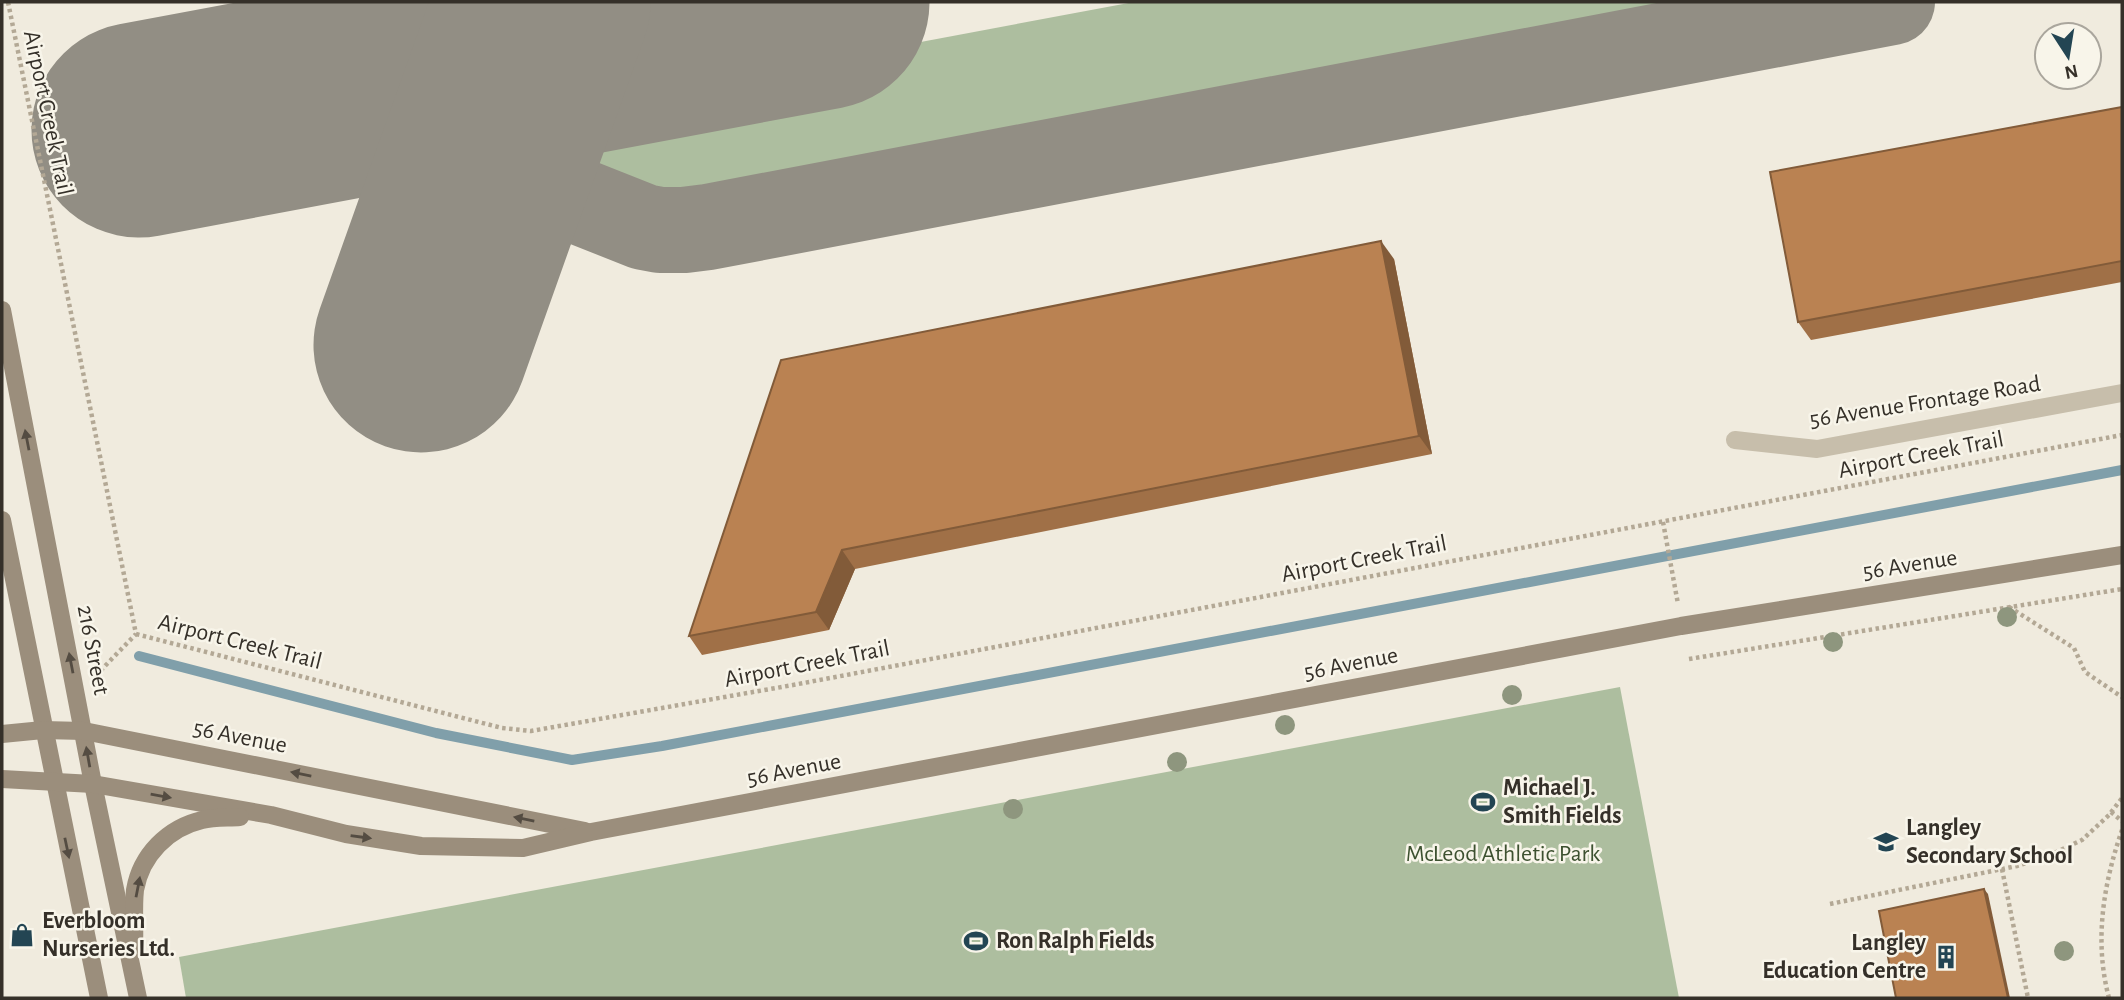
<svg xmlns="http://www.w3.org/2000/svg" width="2124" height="1000" viewBox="0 0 2124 1000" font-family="'Alegreya Sans',sans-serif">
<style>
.green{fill:#adbe9f}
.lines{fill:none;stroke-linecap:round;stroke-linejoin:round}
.stream{stroke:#809faa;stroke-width:10}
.taxiway{stroke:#928e84;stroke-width:86}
.runway{stroke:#928e84;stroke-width:215}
.path{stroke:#b3a895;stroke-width:4.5;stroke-dasharray:3.5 3.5;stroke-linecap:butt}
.street{stroke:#c7beab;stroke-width:18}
.secondary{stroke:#9b8e7c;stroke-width:18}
.tree{fill:#8e967e}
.wall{fill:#a07047}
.shaded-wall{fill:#825b39}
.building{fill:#ba8252;stroke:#825b39;stroke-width:2}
.oneway{fill:#544c42}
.labels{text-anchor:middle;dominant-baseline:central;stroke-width:5;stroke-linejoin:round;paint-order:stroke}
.street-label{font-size:24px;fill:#353029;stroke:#f8f5ea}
.poi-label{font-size:24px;font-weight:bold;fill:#353029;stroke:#f8f5ea;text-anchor:start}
.park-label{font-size:24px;fill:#3d5130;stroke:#f8f5ea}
</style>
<rect width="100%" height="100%" fill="#f0ebde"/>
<g class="green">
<polygon points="425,2 490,2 487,10 453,18 427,14"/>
<polygon points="1134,2 1793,2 670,215 573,172 549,151 563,109"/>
<polygon points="1620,687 1679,998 186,998 179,957"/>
</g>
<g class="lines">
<polyline class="stream" points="139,656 436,733 572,760 662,746 2122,470"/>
<polyline class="taxiway" points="400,2 418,88 425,103 436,115 487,161 538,185 644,227 660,230 684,230 708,227 1892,2"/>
<g class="runway">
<polyline points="139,130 822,2"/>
<polyline points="421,345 543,2"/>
</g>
<g class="path">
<polyline points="8,2 136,634"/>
<polyline points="1663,522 1678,604"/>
<polyline points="2009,607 2074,648 2085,672 2122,697"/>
<polyline points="136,634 502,728 531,731 793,685 2122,435"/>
<polyline points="1689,659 2122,589"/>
<polyline points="97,677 103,668 136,634"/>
<polyline points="2111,812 2122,821"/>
<polyline points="2002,869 2028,998"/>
<polyline points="1830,904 2017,866 2050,855 2082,840 2109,815 2122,798"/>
<path d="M2109 998C2094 942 2103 885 2122 830"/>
</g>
<polyline class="street" points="1735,440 1817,449 2122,393"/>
<g class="secondary">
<polyline points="2,310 93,784 138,998"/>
<polyline points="2,520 99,998"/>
<polyline points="2,734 43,730 84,731 585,831"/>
<polyline points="2,779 93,784 271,815 346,834 421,846 523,848 591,832 1681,626 2122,555"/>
<path d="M134 945C135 927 133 908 135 890 141 855 168 828 202 820 214 817 228 818 240 817"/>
</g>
</g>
<g class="tree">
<circle cx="2007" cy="617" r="10"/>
<circle cx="1833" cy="642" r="10"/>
<circle cx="1512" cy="695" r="10"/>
<circle cx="1285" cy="725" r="10"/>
<circle cx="1177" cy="762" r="10"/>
<circle cx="1013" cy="809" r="10"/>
<circle cx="2064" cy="951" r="10"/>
</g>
<g class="wall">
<polygon points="2122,107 2122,282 1811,340 1798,322"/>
<polygon points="1394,259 1432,454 855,569 829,630 702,655 689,636 781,360"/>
</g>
<g class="shaded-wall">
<polygon points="1381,241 1394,259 1432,454 1419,436"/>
<polygon points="842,550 855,569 829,630 816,612"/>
<polygon points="1984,889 1988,894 2010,998 2008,998"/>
</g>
<g class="building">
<polygon points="2122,107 2122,261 1798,322 1770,172"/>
<polygon points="1381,241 1419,436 842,550 816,612 689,636 781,360"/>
<polygon points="1984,889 2008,998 1896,998 1879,911"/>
</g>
<defs><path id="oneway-solid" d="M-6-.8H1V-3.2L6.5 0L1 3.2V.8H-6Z" transform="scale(1.75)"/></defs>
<g class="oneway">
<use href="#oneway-solid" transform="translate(27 440) rotate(-101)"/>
<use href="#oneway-solid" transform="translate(71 663) rotate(-101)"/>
<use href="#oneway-solid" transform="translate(88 757) rotate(-100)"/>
<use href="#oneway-solid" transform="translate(301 774) rotate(-169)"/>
<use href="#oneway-solid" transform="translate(161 796) rotate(10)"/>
<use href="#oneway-solid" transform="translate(524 819) rotate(-169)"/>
<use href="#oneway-solid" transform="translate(361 837) rotate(8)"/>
<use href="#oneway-solid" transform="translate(67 848) rotate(78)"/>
<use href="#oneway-solid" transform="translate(138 887) rotate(-79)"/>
</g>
<defs>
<g id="stadium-bare" transform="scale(1.89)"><path d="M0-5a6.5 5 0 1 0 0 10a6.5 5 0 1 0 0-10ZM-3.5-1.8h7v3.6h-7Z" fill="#234553" stroke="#f8f5ea" stroke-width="2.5" paint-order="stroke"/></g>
<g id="school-bare" transform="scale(1.89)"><path d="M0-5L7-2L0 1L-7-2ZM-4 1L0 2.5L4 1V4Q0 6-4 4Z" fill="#234553" stroke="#f8f5ea" stroke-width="2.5" paint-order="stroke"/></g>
<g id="shop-bare" transform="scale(1.89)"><path d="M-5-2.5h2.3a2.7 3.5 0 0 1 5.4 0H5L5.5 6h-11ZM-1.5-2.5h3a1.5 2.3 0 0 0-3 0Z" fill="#234553" stroke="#f8f5ea" stroke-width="2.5" paint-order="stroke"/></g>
<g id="building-bare" transform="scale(1.89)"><path d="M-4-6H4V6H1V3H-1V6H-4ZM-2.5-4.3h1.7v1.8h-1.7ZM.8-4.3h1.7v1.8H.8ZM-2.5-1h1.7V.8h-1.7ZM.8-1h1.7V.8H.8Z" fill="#234553" stroke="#f8f5ea" stroke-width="2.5" paint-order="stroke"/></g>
</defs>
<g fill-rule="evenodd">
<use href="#stadium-bare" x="1483" y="802"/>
<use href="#school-bare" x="1886" y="842"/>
<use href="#shop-bare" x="22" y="935"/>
<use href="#stadium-bare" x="976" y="941"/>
<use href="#building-bare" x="1946" y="957"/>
</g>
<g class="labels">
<g class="street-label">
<text transform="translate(48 113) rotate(78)">Airport Creek Trail</text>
<text transform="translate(1925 402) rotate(-9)">56 Avenue Frontage Road</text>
<text transform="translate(1921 455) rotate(-11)">Airport Creek Trail</text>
<text transform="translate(1364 559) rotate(-11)">Airport Creek Trail</text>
<text transform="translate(1910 565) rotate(-9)">56 Avenue</text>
<text transform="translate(240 642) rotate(14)">Airport Creek Trail</text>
<text transform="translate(93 650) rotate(79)">216 Street</text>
<text transform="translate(807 664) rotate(-11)">Airport Creek Trail</text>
<text transform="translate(1351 664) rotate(-11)">56 Avenue</text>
<text transform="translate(240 737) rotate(11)">56 Avenue</text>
<text transform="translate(794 770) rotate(-11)">56 Avenue</text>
</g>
<g class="poi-label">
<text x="1503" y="788">Michael J.<tspan x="1503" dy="28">Smith Fields</tspan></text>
<text x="1906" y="828">Langley<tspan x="1906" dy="28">Secondary School</tspan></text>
<text x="42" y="921">Everbloom<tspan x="42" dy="28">Nurseries Ltd.</tspan></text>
<text x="996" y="941">Ron Ralph Fields</text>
<text x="1926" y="943" text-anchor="end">Langley<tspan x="1926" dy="28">Education Centre</tspan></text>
</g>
<g class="park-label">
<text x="1503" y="854">McLeod Athletic Park</text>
</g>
</g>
<rect width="2124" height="1000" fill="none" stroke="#353029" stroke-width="7"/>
<g transform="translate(2068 56) rotate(168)"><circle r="33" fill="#f8f5ea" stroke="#aaa69d" stroke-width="2"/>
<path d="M0-5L12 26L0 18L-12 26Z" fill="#234553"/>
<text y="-10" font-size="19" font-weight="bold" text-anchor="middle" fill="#353029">N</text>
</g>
</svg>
